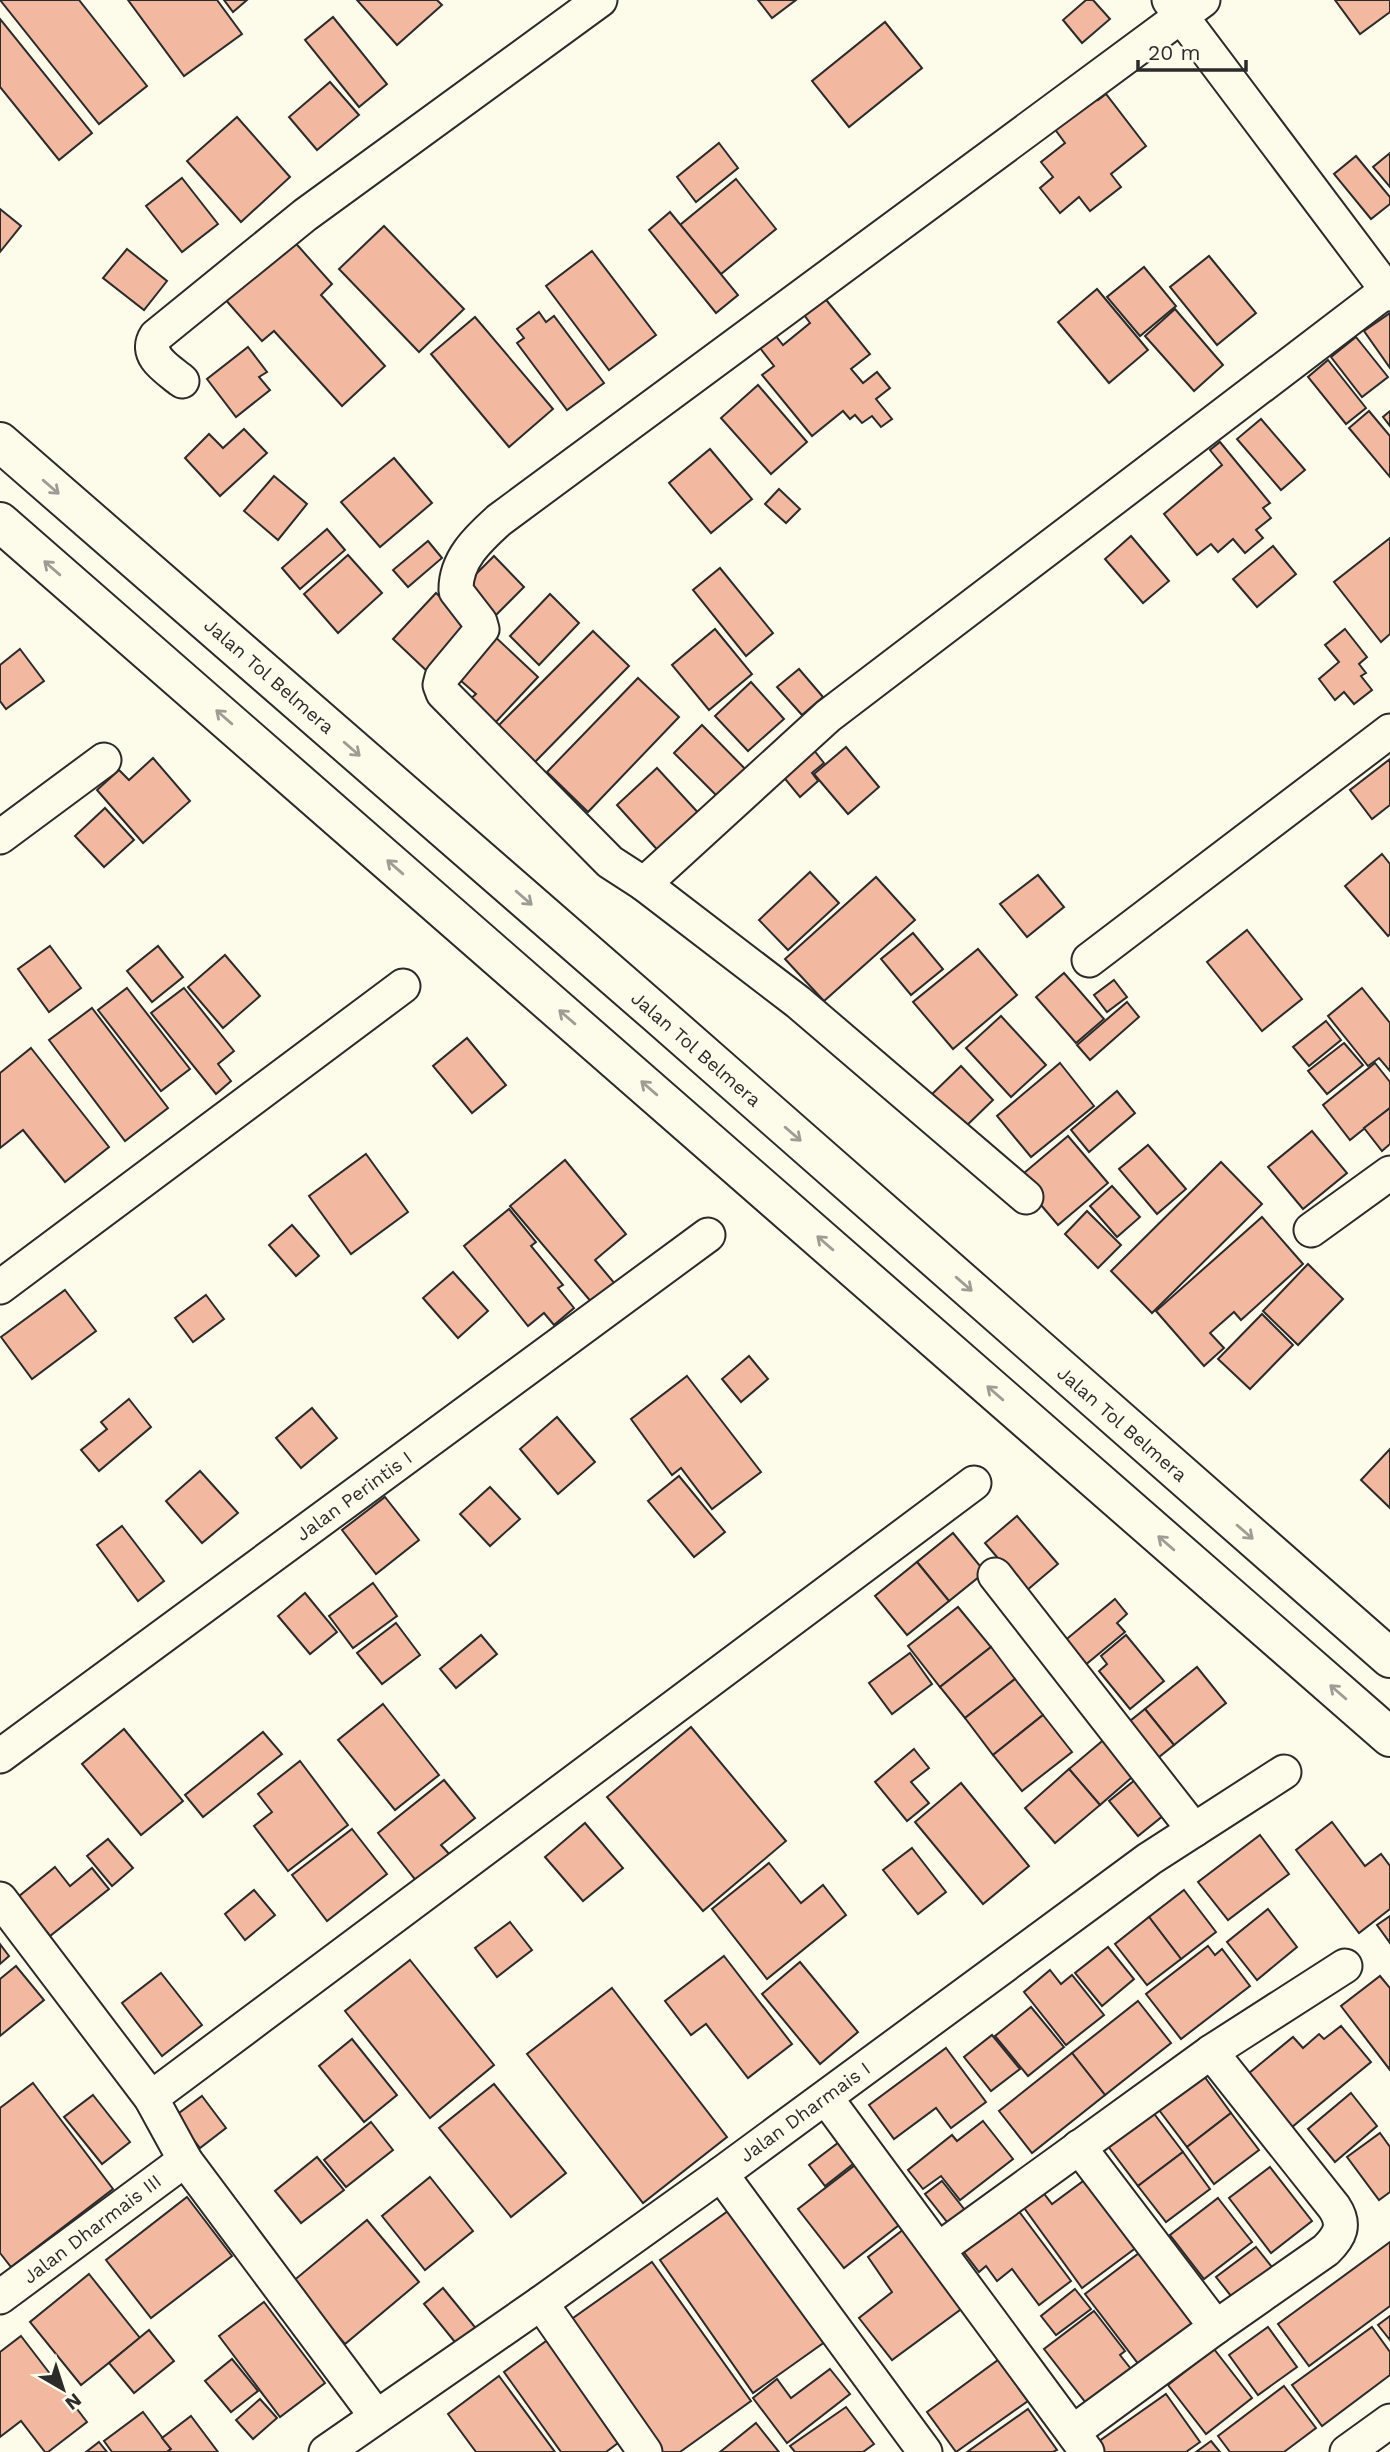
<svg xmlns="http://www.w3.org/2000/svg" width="1390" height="2452" viewBox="0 0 1390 2452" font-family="'Work Sans',sans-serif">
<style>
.building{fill:#f2b8a0;stroke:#2b2b2b;stroke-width:2}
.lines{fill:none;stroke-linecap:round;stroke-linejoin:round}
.street-casing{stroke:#2b2b2b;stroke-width:37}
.highway-casing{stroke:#2b2b2b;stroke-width:42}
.street{stroke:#fdfbea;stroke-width:33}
.highway{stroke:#fdfbea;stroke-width:38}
.oneway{stroke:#9e9d94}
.labels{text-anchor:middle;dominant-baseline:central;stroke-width:5;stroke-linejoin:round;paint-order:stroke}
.street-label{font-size:19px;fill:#2b2b2b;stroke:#fdfbea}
</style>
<rect width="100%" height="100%" fill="#fdfbea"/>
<g class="building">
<polygon points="0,0 79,0 147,86 99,124"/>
<polygon points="128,0 217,0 242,34 184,76"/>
<polygon points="224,0 247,0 233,12"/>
<polygon points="357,0 437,0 442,5 397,45"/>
<polygon points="758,0 796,0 772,18"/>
<polygon points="1086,0 1093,0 1110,19 1082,43 1063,20"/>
<polygon points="1335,0 1390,0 1390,12 1360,34"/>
<polygon points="333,17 387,84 359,107 305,40"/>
<polygon points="0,19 92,133 59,160 0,87"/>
<polygon points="885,22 922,68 849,127 812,81"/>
<polygon points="330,82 359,115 317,150 289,117"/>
<polygon points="1092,92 1098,100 1106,94 1146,146 1111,174 1121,187 1090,211 1079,197 1060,213 1040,188 1053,177 1041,162 1065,143 1051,124"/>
<polygon points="237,117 290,177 241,222 187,161"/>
<polygon points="719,143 738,168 696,202 677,177"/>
<polygon points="1390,153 1390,187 1373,167"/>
<polygon points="1356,156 1390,197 1390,204 1371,219 1334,174"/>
<polygon points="182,178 218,224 182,252 146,206"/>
<polygon points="736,179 776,229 721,274 680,225"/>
<polygon points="0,209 21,226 0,252"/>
<polygon points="670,212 738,295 716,313 649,230"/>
<polygon points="384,226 464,309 419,352 339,269"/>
<polygon points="291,238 332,284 321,295 385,366 342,406 274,331 262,341 224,298"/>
<polygon points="127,249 167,281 144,310 103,278"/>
<polygon points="592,251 656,335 609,370 546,286"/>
<polygon points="1209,256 1256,313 1217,345 1170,287"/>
<polygon points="1144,267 1176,306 1140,336 1107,297"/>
<polygon points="1097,289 1148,350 1109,383 1058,322"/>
<polygon points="823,296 870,354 851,369 863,383 877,372 890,388 876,399 892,419 881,427 872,416 862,423 855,415 850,419 843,411 812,436 762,375 774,366 760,348 775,335 783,345 810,323 802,312"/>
<polygon points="1175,309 1223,365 1194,391 1145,336"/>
<polygon points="539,312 546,322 554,316 604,383 567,410 517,343 524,338 517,329"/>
<polygon points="1390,313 1390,368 1364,331"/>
<polygon points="475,317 553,409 509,447 431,354"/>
<polygon points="1356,337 1388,377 1362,397 1331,357"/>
<polygon points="248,347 267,372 259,377 270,390 236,417 207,379"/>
<polygon points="1328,360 1366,408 1346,424 1308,377"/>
<polygon points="758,385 807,442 771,474 721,418"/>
<polygon points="1369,411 1390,436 1390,477 1349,428"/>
<polygon points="1390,411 1390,426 1383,417"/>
<polygon points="1261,419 1305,470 1281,490 1237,439"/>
<polygon points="244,429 267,453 220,496 185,458 209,434 223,448"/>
<polygon points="1220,442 1270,503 1263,508 1271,518 1256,530 1263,538 1245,553 1233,539 1218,552 1211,544 1197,555 1164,514 1222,465 1210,450"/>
<polygon points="710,449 752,499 711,533 669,483"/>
<polygon points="394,458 432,503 380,547 341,502"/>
<polygon points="274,476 307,504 278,540 244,511"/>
<polygon points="779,489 800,509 786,523 765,504"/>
<polygon points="327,529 345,550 300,589 282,568"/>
<polygon points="1131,536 1169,581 1143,603 1105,559"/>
<polygon points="1390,538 1390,634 1381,642 1334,582"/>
<polygon points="428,541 442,558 408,587 393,570"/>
<polygon points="1273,546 1296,574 1257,607 1233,579"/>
<polygon points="348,555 382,593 338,633 304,594"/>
<polygon points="494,556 524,587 494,617 464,586"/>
<polygon points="720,568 773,633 746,656 693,590"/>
<polygon points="436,593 473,627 430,674 393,639"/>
<polygon points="550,594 579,623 539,665 510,636"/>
<polygon points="715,629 752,674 709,710 672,665"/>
<polygon points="1345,629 1367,657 1359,664 1366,673 1361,676 1372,690 1354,704 1344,692 1335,700 1319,679 1339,662 1325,645"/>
<polygon points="593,631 629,666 535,762 498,726"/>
<polygon points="490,632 538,677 494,724 469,700 476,694 452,673"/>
<polygon points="20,649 44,681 6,709 0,701 0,665"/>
<polygon points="799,669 823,697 802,715 777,687"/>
<polygon points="638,678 679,717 588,812 547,772"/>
<polygon points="751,682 784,719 748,751 715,716"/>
<polygon points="702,725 756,780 728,807 674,753"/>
<polygon points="846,747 879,787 848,814 814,774"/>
<polygon points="813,749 824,763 812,773 818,781 800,797 781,774"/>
<polygon points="153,758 190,801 143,843 97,790 119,770 129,780"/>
<polygon points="1390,759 1390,805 1372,819 1350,790"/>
<polygon points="657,768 703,818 662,855 617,805"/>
<polygon points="105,808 134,840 104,867 75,836"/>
<polygon points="1382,854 1390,864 1390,934 1388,936 1345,886"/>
<polygon points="810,872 839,903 788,950 759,920"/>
<polygon points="1038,875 1064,907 1027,937 1000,904"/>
<polygon points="876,877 915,920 824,1001 785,959"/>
<polygon points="1247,930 1302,999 1262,1031 1207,962"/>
<polygon points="913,933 943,969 911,995 881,959"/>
<polygon points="50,946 81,988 49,1012 18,969"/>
<polygon points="158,946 183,977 152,1002 127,971"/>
<polygon points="978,949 1017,995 953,1049 913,1002"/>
<polygon points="225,955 260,996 223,1028 188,987"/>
<polygon points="1064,973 1104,1019 1076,1043 1036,997"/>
<polygon points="1114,980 1127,997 1107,1012 1094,995"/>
<polygon points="127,988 190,1069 161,1091 98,1010"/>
<polygon points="184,988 234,1051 218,1064 231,1081 216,1094 151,1013"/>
<polygon points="1362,988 1390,1023 1390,1071 1379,1058 1368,1066 1328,1016"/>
<polygon points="1127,1002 1139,1017 1090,1060 1077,1045"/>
<polygon points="92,1008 168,1108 125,1141 49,1040"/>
<polygon points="1001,1016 1046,1065 1011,1097 966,1048"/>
<polygon points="1326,1021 1341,1040 1309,1066 1293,1047"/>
<polygon points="467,1038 506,1085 472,1113 433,1066"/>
<polygon points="1344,1043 1363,1065 1327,1094 1308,1071"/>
<polygon points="31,1048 109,1147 65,1182 23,1130 0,1148 0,1073"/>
<polygon points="1060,1063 1094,1106 1031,1157 997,1116"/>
<polygon points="1375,1063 1390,1082 1390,1108 1350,1140 1323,1105"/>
<polygon points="961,1066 993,1100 961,1131 929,1097"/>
<polygon points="1117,1091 1135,1113 1089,1152 1071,1130"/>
<polygon points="1390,1108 1390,1144 1382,1151 1364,1128"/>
<polygon points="1312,1131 1347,1173 1303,1209 1268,1167"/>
<polygon points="1068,1136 1108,1183 1058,1225 1018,1178"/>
<polygon points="1148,1145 1186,1189 1157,1214 1119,1169"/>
<polygon points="366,1154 408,1212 351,1254 309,1196"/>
<polygon points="565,1160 626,1234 595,1260 616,1285 593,1304 510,1206"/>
<polygon points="1221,1162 1262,1204 1152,1313 1111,1271"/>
<polygon points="1112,1186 1140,1217 1117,1237 1090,1206"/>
<polygon points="509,1209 536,1242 531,1246 563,1285 558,1288 574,1308 554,1325 544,1313 528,1326 464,1246"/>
<polygon points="1087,1211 1121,1245 1098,1268 1065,1234"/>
<polygon points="1262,1217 1303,1264 1241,1320 1234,1312 1210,1333 1224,1348 1204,1366 1156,1311"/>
<polygon points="292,1225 319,1256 296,1276 269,1245"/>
<polygon points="1308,1264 1343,1299 1298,1345 1263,1311"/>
<polygon points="453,1272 488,1311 458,1338 423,1298"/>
<polygon points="65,1290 96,1331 32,1379 1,1337"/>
<polygon points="206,1295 224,1319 193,1342 175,1318"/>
<polygon points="1262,1314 1293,1345 1250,1389 1218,1359"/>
<polygon points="749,1356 768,1379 741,1402 722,1379"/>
<polygon points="687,1376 761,1472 712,1509 681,1468 672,1475 631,1419"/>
<polygon points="129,1399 151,1427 99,1471 81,1450 107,1429 101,1422"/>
<polygon points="312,1408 337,1438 301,1468 276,1438"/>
<polygon points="557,1417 595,1462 558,1494 520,1449"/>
<polygon points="1390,1449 1390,1508 1361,1480"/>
<polygon points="200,1471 238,1513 202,1543 166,1501"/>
<polygon points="679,1476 725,1532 694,1557 648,1501"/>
<polygon points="490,1487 520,1519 490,1546 460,1514"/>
<polygon points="385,1497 419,1540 376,1574 342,1530"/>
<polygon points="1017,1516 1058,1564 1026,1591 985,1543"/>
<polygon points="122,1526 164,1581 138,1601 97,1545"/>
<polygon points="953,1533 985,1572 949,1601 917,1562"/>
<polygon points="917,1562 949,1601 907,1635 875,1596"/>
<polygon points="373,1583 397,1616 353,1648 329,1616"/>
<polygon points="305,1593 337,1632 310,1654 278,1616"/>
<polygon points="1115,1599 1127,1614 1117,1623 1125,1632 1078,1671 1057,1647"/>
<polygon points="958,1607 991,1647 940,1687 908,1646"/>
<polygon points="396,1623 420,1655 382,1684 357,1653"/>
<polygon points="481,1635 497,1654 456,1688 440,1669"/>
<polygon points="1126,1635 1164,1681 1130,1709 1099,1671 1107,1664 1101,1656"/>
<polygon points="991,1647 1015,1679 965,1718 940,1687"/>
<polygon points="910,1653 932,1684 892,1714 869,1683"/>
<polygon points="1197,1667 1226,1703 1174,1745 1145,1709"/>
<polygon points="1015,1679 1043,1715 993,1755 965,1718"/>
<polygon points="383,1704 439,1775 395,1810 338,1740"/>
<polygon points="1145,1709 1174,1745 1149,1765 1120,1729"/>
<polygon points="1043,1715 1072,1752 1022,1791 993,1755"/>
<polygon points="691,1727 786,1841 703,1911 607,1797"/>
<polygon points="124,1729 183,1801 141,1835 82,1764"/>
<polygon points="263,1732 282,1754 203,1817 185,1795"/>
<polygon points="1107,1737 1138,1772 1100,1805 1069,1769"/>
<polygon points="914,1749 929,1768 911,1782 929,1803 907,1821 875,1782"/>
<polygon points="300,1761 348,1825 288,1871 254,1826 272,1812 258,1794"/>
<polygon points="1069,1769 1100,1805 1055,1843 1025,1808"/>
<polygon points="444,1780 475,1818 441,1845 451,1856 418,1883 378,1833"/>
<polygon points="1135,1780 1164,1815 1138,1836 1109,1801"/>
<polygon points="961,1783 1029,1866 983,1904 915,1822"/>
<polygon points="1332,1822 1365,1866 1381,1854 1390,1866 1390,1909 1359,1933 1296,1850"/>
<polygon points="585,1823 623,1868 583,1901 545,1857"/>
<polygon points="352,1829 387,1874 327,1921 292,1875"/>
<polygon points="1260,1835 1289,1874 1228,1920 1198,1882"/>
<polygon points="108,1839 133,1868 112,1886 87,1856"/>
<polygon points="912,1848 946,1892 918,1914 883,1870"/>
<polygon points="769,1863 801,1903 823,1885 846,1915 767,1979 712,1909"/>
<polygon points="55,1867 70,1886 92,1868 109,1889 50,1936 18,1897"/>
<polygon points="254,1890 275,1915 245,1940 225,1914"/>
<polygon points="1184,1890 1216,1932 1181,1959 1149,1917"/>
<polygon points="1268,1909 1297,1947 1257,1980 1227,1942"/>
<polygon points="1390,1916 1390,1943 1377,1925"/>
<polygon points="1149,1917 1181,1959 1147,1985 1115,1944"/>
<polygon points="510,1922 532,1950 497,1977 475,1948"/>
<polygon points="0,1944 9,1956 0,1964"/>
<polygon points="1208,1946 1215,1955 1222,1949 1250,1986 1181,2039 1146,1994"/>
<polygon points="1108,1947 1134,1979 1102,2006 1075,1973"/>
<polygon points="724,1956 792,2044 748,2078 706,2024 691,2035 665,2001"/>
<polygon points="410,1960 494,2065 430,2118 345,2011"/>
<polygon points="800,1962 858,2032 820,2064 762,1994"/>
<polygon points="16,1966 44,2000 0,2036 0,1979"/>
<polygon points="1050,1970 1061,1984 1072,1975 1104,2015 1066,2045 1024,1992"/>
<polygon points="161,1973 202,2025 162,2056 122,2003"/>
<polygon points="1380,1976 1390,1988 1390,2070 1341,2006"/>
<polygon points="612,1988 727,2137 643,2203 527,2054"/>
<polygon points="1138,2001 1171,2043 1105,2095 1072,2053"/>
<polygon points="1031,2007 1064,2047 1028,2076 995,2036"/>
<polygon points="1341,2026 1371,2062 1292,2127 1248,2074 1293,2037 1303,2048 1319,2034 1324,2039"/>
<polygon points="992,2035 1020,2069 991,2091 964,2057"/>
<polygon points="352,2039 397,2095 364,2122 319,2066"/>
<polygon points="946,2048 986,2102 951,2128 936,2108 894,2139 869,2105"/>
<polygon points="1072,2053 1105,2095 1032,2153 999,2111"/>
<polygon points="1204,2076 1231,2113 1187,2147 1159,2110"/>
<polygon points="33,2083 113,2189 11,2267 0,2253 0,2108"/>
<polygon points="494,2084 566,2173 511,2217 439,2128"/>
<polygon points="1351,2093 1377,2126 1335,2162 1308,2129"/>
<polygon points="93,2095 130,2142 102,2164 64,2117"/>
<polygon points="202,2096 226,2128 200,2148 175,2116"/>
<polygon points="1152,2111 1183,2152 1138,2186 1107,2145"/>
<polygon points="1231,2113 1259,2150 1214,2184 1187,2147"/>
<polygon points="983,2121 1013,2159 960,2200 941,2176 923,2189 908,2170 952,2135 957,2141"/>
<polygon points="371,2122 393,2150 346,2187 324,2160"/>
<polygon points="1380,2133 1390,2147 1390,2192 1379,2200 1347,2157"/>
<polygon points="847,2136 862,2157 825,2186 809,2165"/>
<polygon points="1183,2152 1210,2189 1166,2222 1138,2186"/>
<polygon points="317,2157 344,2190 301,2223 275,2191"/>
<polygon points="863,2159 908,2218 844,2268 798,2209"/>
<polygon points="1270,2167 1312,2221 1271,2253 1229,2198"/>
<polygon points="430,2177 473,2231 425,2270 382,2216"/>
<polygon points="1086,2179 1137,2247 1082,2288 1022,2205 1042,2191 1052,2204"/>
<polygon points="942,2181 968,2214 951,2227 925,2194"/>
<polygon points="187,2197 232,2256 151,2318 106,2260"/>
<polygon points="1218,2198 1252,2242 1204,2279 1170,2235"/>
<polygon points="735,2206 829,2339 753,2393 660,2260"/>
<polygon points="1018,2210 1071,2281 1039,2305 1012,2269 997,2281 986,2266 979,2272 963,2251"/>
<polygon points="367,2220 419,2282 345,2344 292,2282"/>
<polygon points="904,2229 964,2307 892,2360 859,2318 892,2292 868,2257"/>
<polygon points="1390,2242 1390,2306 1309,2366 1278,2324"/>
<polygon points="1256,2247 1275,2271 1235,2301 1216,2277"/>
<polygon points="1143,2250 1201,2327 1143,2370 1085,2294"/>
<polygon points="652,2262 751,2401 680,2452 657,2452 566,2323"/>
<polygon points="89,2274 140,2338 81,2385 30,2322"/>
<polygon points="443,2288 479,2332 459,2347 424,2304"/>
<polygon points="1075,2289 1091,2309 1056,2335 1041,2316"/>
<polygon points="264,2302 325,2383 280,2417 219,2336"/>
<polygon points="1094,2311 1125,2351 1120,2355 1131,2369 1086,2403 1044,2349"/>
<polygon points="1390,2316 1390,2340 1378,2325"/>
<polygon points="1268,2327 1297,2367 1258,2395 1229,2355"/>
<polygon points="1372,2327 1390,2352 1390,2375 1322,2426 1292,2385"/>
<polygon points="149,2330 174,2361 134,2393 109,2363"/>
<polygon points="21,2336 87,2422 48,2452 45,2452 21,2421 0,2437 0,2352"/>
<polygon points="553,2336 626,2437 606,2452 561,2452 504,2372"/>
<polygon points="1214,2349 1252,2398 1206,2434 1168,2385"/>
<polygon points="232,2359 258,2391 231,2412 205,2381"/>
<polygon points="998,2360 1028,2401 956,2452 927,2412"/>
<polygon points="830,2369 850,2394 787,2443 753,2398 777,2379 791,2398"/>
<polygon points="499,2376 555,2452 476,2452 448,2414"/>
<polygon points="1284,2386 1316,2428 1284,2452 1230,2452 1218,2436"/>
<polygon points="1166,2394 1200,2442 1186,2452 1101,2452 1095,2444"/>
<polygon points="260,2399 277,2418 253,2439 236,2420"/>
<polygon points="846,2407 874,2444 863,2452 795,2452 790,2446"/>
<polygon points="1028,2409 1057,2450 1053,2452 967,2452"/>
<polygon points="143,2412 171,2449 167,2452 112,2452 104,2441"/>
<polygon points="191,2416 218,2452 167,2452 171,2449 162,2438"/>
<polygon points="756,2423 779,2452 720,2452"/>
<polygon points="1211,2441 1220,2452 1196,2452"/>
<polygon points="99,2442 107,2452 86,2452"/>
</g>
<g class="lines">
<g class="street-casing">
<g id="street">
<polyline points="1169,0 1390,294"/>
<path d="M182 381C169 370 143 356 156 336L305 215 600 0"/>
<polyline points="0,837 104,760"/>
<path d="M644 884 610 862 443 693 440 685 442 677 482 629 480 622 456 591C455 560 478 539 499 520L1203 0"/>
<polyline points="1089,960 1390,731"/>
<polyline points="1026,1197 798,1002 644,884 828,716 1390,288"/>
<polyline points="1311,1230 1390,1173"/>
<polyline points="0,1287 403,986"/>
<polyline points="995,1575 1194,1830"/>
<polyline points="0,1756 708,1235"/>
<polyline points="0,1899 151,2098 185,2160 376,2416"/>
<polyline points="151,2098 974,1483"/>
<polyline points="826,2098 1087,2452"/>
<polyline points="1079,2147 1216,2327"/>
<polyline points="721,2174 925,2452"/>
<polyline points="939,2249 1211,2052 1345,1966"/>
<polyline points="0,2297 185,2160"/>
<polyline points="541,2303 645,2452"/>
<path d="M1073 2432 1216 2327 1326 2250C1340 2236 1346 2225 1334 2207L1211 2052"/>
<polyline points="326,2452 541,2303 721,2174 1149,1859 1284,1772"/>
<polyline points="1347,2452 1390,2421"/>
</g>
</g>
<g class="highway-casing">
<g id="highway">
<polyline points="0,442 656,1013 1390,1658"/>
<polyline points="0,522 1390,1737"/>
</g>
</g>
<use href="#street" class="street"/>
<use href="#highway" class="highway"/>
</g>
<defs><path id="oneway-shaft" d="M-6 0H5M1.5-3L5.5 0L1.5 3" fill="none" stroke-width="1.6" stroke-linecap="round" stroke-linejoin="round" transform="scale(1.75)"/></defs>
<g class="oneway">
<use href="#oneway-shaft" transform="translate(51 487) rotate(41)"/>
<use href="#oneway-shaft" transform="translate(52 568) rotate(-139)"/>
<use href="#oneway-shaft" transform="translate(224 717) rotate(-139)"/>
<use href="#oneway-shaft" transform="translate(352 749) rotate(41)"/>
<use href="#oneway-shaft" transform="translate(395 867) rotate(-139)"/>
<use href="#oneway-shaft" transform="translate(524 898) rotate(41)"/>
<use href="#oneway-shaft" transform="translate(567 1017) rotate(-139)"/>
<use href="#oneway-shaft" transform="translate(649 1088) rotate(-139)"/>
<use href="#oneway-shaft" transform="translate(793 1134) rotate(41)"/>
<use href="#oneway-shaft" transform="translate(825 1243) rotate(-139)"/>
<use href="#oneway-shaft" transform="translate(964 1284) rotate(41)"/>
<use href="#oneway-shaft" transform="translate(995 1393) rotate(-139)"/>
<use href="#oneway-shaft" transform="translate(1245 1532) rotate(41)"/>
<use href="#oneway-shaft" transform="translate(1166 1543) rotate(-139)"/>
<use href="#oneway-shaft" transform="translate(1338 1692) rotate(-139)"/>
</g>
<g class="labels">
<g class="street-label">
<text transform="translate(269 676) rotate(41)">Jalan Tol Belmera</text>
<text transform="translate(696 1049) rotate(41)">Jalan Tol Belmera</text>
<text transform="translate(1122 1424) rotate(41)">Jalan Tol Belmera</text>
<text transform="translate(354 1496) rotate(-36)">Jalan Perintis I</text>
<text transform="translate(805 2112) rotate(-36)">Jalan Dharmais I</text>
<text transform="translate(92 2229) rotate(-37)">Jalan Dharmais III</text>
</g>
</g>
<g transform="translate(63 2389) rotate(141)" stroke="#fdfbea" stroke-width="5" paint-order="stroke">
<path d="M0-5L12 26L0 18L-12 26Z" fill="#2b2b2b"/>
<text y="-10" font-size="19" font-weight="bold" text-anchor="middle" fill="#2b2b2b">N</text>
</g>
<path d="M1138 60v10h108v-10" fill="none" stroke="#2b2b2b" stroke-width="3.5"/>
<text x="1148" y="60" font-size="21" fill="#2b2b2b" stroke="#fdfbea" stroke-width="5" paint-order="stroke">20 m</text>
</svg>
